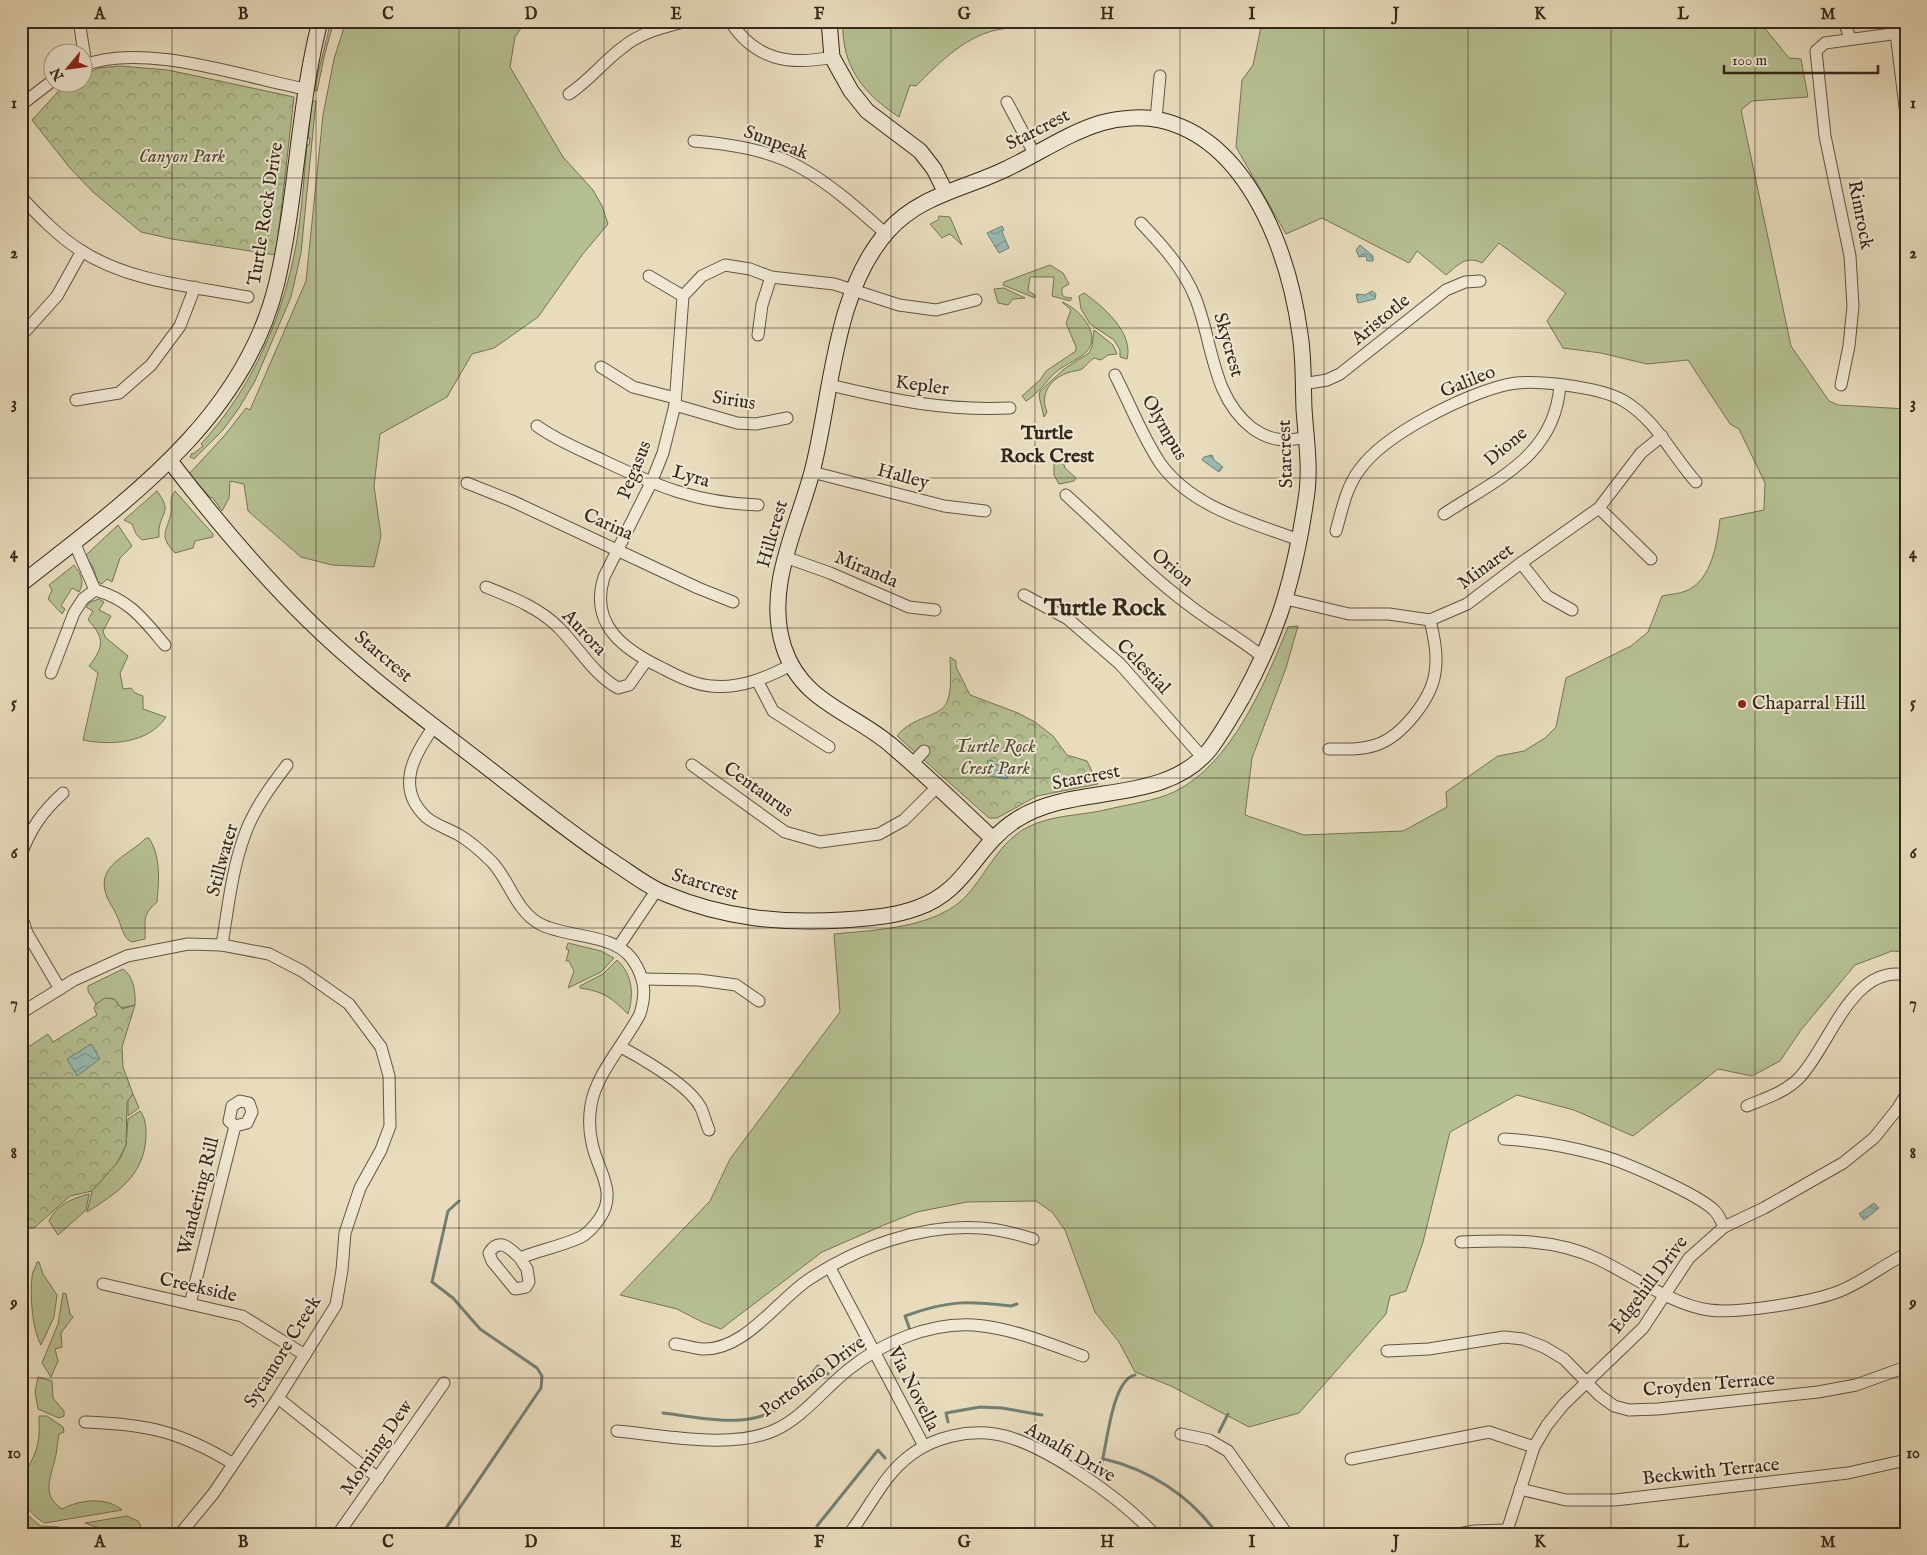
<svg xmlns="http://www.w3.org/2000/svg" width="1927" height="1555" viewBox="0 0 1927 1555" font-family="'IM FELL English',serif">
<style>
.green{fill:#b5c092;stroke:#757456}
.forest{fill:url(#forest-crowns);stroke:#757456}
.water{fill:url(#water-waves);stroke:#708075}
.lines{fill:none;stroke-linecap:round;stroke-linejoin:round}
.stream{stroke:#708075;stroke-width:3}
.street-casing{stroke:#625443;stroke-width:13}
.secondary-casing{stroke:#35271a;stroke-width:17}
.street{stroke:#f0e8d4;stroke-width:11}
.secondary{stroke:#f0e8d4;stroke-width:15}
.grid{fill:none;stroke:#35271a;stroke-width:1;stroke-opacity:0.55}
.poi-dot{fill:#8f2418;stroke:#f0e8d4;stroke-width:2}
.labels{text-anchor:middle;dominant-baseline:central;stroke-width:4;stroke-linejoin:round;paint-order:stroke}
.street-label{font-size:19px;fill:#35271a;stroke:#f0e8d4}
.park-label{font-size:19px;font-style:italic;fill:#554d38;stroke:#f0e8d4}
.poi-label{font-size:19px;fill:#35271a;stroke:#f0e8d4;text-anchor:start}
.neighbourhood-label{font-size:20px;font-weight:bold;fill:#35271a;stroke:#f0e8d4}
.district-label{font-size:24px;font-weight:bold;fill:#35271a;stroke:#f0e8d4}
.neatline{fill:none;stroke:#35271a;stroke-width:2}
.grid-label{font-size:16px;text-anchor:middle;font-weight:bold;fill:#35271a}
</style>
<defs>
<pattern id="forest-crowns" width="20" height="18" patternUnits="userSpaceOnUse" patternTransform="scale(1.25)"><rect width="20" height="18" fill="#b5c092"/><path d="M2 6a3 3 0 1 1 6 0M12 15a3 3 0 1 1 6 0" fill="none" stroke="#949c76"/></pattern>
<pattern id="water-waves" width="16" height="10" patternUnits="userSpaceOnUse" patternTransform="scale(1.25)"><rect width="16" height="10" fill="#97bbb2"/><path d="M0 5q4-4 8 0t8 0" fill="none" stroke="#7c9890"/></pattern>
</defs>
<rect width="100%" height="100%" fill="#e8dcbd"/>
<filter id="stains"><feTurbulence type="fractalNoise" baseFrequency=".004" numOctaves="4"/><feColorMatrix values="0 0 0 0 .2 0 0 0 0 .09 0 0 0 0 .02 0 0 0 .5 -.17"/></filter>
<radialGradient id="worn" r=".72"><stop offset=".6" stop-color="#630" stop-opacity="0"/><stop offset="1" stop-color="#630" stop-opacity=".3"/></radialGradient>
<g class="green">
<polygon points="331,21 334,21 325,53 317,91 314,90"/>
<polygon points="346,21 526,21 515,37 510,67 563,157 593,190 602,206 608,224 582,255 538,317 494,348 472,354 447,397 380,434 374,486 381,536 374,567 332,565 301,557 248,511 244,484 230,481 229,498 222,511 212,497 211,498 189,474 225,435 246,408 250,410 306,281 323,115 334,59"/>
<path d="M843 21H1072C1049 29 1025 25 1002 29 967 34 940 62 916 86L910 85 899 117C864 94 841 67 843 21Z"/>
<path d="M1257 21H1759L1789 58 1801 59 1808 97 1752 101 1741 110 1791 346 1829 401 1838 405 1906 409V952L1892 951 1855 965 1801 1030 1780 1061 1752 1076 1718 1069 1633 1136 1574 1110 1517 1095 1450 1132 1423 1242 1406 1291 1390 1296 1386 1314 1299 1413 1249 1427 1171 1386 1135 1372 1119 1342 1095 1312 1065 1230 1052 1212 1036 1201 967 1202 917 1212 884 1225 822 1252 721 1329 702 1322 677 1309 620 1295 710 1201 730 1159 840 1012 834 934C876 930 939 928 968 894 988 871 1000 841 1028 827 1054 814 1082 816 1109 809 1130 804 1154 801 1174 792 1232 764 1265 683 1288 627L1298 626 1286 668 1252 758 1245 815 1304 835 1403 831 1447 807 1446 792 1498 756 1524 751 1545 738 1556 727 1566 678 1631 646 1648 632 1662 596C1670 594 1679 594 1686 591 1712 580 1717 543 1720 519L1764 510 1765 483 1739 429 1730 424 1688 360 1647 364 1601 353 1563 348 1547 321 1566 293 1499 243 1482 263C1466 255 1458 265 1446 275L1417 251 1409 263 1322 218 1286 234 1236 147 1242 80 1253 65 1261 27Z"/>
<path d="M312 101H316L301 253 291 297 255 381 239 408 223 430 194 459 190 457 192 453 193 454 203 446 201 444C246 395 276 333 291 269 301 229 303 186 307 145H309L310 138H308Z"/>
<polygon points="939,216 950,217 962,245 950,234 942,238 930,224 938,220"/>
<polygon points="1050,265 1063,273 1069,284 1062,288 1062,294 1064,297 1072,298 1070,301 1052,296 1054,277 1030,277 1028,291 1035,295 1035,298 1003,285 1004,282"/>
<polygon points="1004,288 1025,298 1013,299 1008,305 998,303 994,289"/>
<path d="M1084 293C1103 306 1134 333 1127 359L1120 357V350L1114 340 1090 324 1081 309 1079 296Z"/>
<path d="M1062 302C1078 308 1101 332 1088 350 1081 359 1065 364 1056 372 1046 381 1038 394 1026 401L1022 396 1040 380 1046 371 1076 351V347L1066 323 1071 310Z"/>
<path d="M1094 330 1113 345 1117 354 1108 355 1101 360 1094 358C1089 361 1086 366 1082 369 1078 371 1074 371 1070 372 1051 378 1039 393 1047 412L1044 417 1039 396 1040 391 1064 369 1089 353 1092 347Z"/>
<polygon points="1054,459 1063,462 1065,468 1076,478 1074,481 1059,484 1054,475"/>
<path d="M157 491C175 515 157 512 159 537L142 540 136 534 132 524 124 520Z"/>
<path d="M175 491 213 534V537L195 541 193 548 175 553C158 535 167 532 171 513 172 504 169 498 175 491Z"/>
<polygon points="118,525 132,546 120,558 112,582 107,579 102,584 98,582 93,567 85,556"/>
<path d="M74 565C81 574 85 582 79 592L72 588 61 606 65 609 62 614 48 599 52 590 49 585Z"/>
<path d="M99 599 104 602 99 610 111 616 103 631 105 637 128 656 120 673 123 689 131 688 135 693 143 696V709L166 717C149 743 112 746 83 740L98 673 89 666C104 647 105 638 88 620L93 611 86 607 90 602Z"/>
<path d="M146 838H149C161 857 159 880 157 902 141 916 146 920 145 939L132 942C122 938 122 925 116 914 114 908 109 903 107 897 94 865 129 856 146 838Z"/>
<polygon points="568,943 601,951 614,958 601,972 568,988 574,971 569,961 566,961 569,950 566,949"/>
<path d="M617 960C633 975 634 995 628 1014 612 998 603 991 580 988V986L603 974Z"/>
<path d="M123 969C133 976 136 991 135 1005L121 1008 115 1000 110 998 96 1004 88 991V986Z"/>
<polygon points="133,1094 139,1108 128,1116 128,1100"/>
<path d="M140 1111C146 1118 146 1128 146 1137 144 1176 117 1193 87 1212L92 1191 121 1157 126 1145 128 1119Z"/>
<path d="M89 1194 86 1210 58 1235 49 1221C56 1205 73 1198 89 1194Z"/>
<path d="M37 1262H39L43 1274 57 1295 54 1317 41 1345C32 1329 30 1296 32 1277 32 1272 36 1267 37 1262Z"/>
<polygon points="63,1293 66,1294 70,1314 73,1317 61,1333 62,1347 55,1349 58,1361 51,1377 42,1363 58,1324"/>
<polygon points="38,1377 52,1381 53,1398 64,1411 64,1416 59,1418 38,1409 35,1392"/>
<path d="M39 1416H47L63 1427 64 1432 59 1434C57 1444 57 1454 54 1463 49 1481 43 1497 62 1509 79 1500 106 1496 122 1510L45 1523C39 1520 32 1514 28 1508 11 1485 31 1469 37 1447 40 1436 39 1426 39 1416Z"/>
<polygon points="21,1509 40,1526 59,1527 51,1531 21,1534"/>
<path d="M127 1516 138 1521 141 1526C127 1537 100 1529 85 1523Z"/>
</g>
<g class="forest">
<polygon points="120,66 168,70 294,97 276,255 172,239 141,232 93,192 70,168 32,120 66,83 82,82 83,75 99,68"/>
<path d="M950 657 956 661V667L970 695 1018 713 1035 722 1053 736 1067 755 1087 761 1098 784 1037 796 997 818H989L897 736C911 717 939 717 946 704 953 691 950 671 950 657Z"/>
<polygon points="105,998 114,999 122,1009 135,1005 122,1047 123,1067 133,1094 127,1102 126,1145 117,1163 92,1191 70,1196 34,1228 25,1228 21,1225 21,1045 30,1046 48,1034 53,1042 97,1015 94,1008 96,1004"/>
</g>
<g class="water">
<polygon points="1002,226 1004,230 1002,232 1009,248 999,253 987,233"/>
<polygon points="1360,245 1373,256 1373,261 1367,261 1366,256 1359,257 1356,250"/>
<polygon points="1372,291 1376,294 1375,299 1358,303 1356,294 1365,295"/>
<polygon points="1212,455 1214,460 1223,467 1219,472 1202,460 1204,457"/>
<polygon points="988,760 993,761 993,764 1010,768 1007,779 984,775"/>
<polygon points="91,1044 100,1059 77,1076 67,1059"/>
<polygon points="1874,1203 1879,1208 1864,1220 1859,1214"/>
</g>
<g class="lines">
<g class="stream">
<path d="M910 1330 905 1316C949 1300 966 1301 1011 1306L1017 1304"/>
<path d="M663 1413C701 1417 750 1431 782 1405 796 1394 807 1379 818 1366L828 1374"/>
<polyline points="948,1422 946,1413 980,1407 1002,1408 1042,1415"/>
<polyline points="1219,1432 1228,1414"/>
<path d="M1104 1459C1148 1469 1191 1496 1217 1534"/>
<path d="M1100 1470C1107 1449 1111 1380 1135 1375"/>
<polyline points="817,1526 878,1450 885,1458"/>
<polyline points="442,1534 541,1388 542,1376 537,1368 480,1329 453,1298 432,1282 448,1211 459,1201"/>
</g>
<g class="street-casing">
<g id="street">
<polyline points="79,21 86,64"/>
<path d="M730 21C755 60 790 66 832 57"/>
<polyline points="1844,21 1850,38"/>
<polyline points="1896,33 1906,115"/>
<path d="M82 66C142 41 243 77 305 89"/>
<path d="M569 94C589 81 603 62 622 48 641 32 664 27 687 21"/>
<polyline points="1007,102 1035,155"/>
<polyline points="21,105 52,81"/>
<polyline points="1156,119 1160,76"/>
<path d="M694 141C730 144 771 150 803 169 833 186 859 210 885 233"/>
<path d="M21 197C39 216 58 236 80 250 129 282 192 286 248 297"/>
<path d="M1141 223C1162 245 1183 268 1195 297 1213 341 1211 396 1252 428 1270 441 1285 442 1306 437"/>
<polyline points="649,276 683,296"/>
<polyline points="758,335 762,305 771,277"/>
<polyline points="21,336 57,296 82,251"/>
<polyline points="601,367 633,387 675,398"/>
<path d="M1115 375C1130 404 1142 436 1160 463 1192 508 1251 522 1299 540"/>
<polyline points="1303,384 1327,380 1340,374 1446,290 1465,282 1480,281"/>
<path d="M830 385C892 400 946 411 1010 408"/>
<polyline points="1841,385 1849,346 1853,306 1850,256 1825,136 1816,51 1825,43 1906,32"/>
<polyline points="76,400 119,393 151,365 180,326 195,287"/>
<polyline points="675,405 737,423 756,424 787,418"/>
<path d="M537 426C558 441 579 449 602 460 657 486 696 503 758 505"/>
<polyline points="812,472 944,506 985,511"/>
<polyline points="467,483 512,501 698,588 733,602"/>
<path d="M1066 495C1107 532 1145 572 1189 605 1213 624 1240 638 1264 658"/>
<polyline points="1599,508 1651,559"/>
<path d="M1444 514C1497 479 1555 456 1560 385"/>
<path d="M1336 531C1342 510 1346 487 1360 469 1386 433 1463 396 1505 385 1531 378 1601 387 1624 401 1656 420 1672 455 1696 482"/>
<path d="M74 542 95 590C130 600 143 619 165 645"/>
<polyline points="785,557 830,573 909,607 935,610"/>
<polyline points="1521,563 1547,596 1572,610"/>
<path d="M486 587C511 597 540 608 559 628 579 648 594 675 618 688L629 685 646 661"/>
<polyline points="1024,595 1068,619 1120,664 1203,758"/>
<polyline points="1286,599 1349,614 1389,614 1430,620 1467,604 1521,563 1599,508 1641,453 1662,436"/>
<path d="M791 665C766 678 740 689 711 686 695 685 677 676 664 669 624 650 589 625 604 577L651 483 663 453 675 405 683 296 702 276 725 265 750 269 771 277 834 284 899 305 936 310 976 300"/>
<polyline points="51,673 74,613 83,599 95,590"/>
<polyline points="758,682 773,711 829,747"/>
<path d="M435 725C415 753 394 787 426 817 435 825 449 829 459 835 471 842 482 852 492 862 510 881 515 910 540 924 571 940 620 931 637 967 646 984 645 997 640 1014 625 1043 596 1074 591 1105 589 1117 589 1130 592 1143 597 1170 618 1191 600 1218 595 1225 589 1233 581 1237 562 1246 540 1250 520 1258 510 1248 499 1237 489 1253L492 1261 515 1289 526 1287 529 1282 527 1269 520 1258"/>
<path d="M1329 749C1345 749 1361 750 1376 745 1401 737 1431 700 1435 673 1438 655 1434 637 1430 620"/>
<polyline points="912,764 924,751"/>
<polyline points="692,765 785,832 820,842 879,834 904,820 937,787"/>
<path d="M21 855C30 829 43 811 63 793"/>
<polyline points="21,915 27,933 60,989"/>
<path d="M222 945C228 908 232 869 245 834 254 809 271 786 287 765"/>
<polyline points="619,946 656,891"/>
<polyline points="643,979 699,980 736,985 759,1001"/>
<polyline points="21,1013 74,980 127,956 188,944 222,945 269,954 302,971 349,1004 381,1047 389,1076 390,1126 381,1150 360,1188 345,1233 342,1270 336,1305 278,1398 213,1494 180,1534"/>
<path d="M621 1047C643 1059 690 1086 701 1108 704 1115 706 1123 709 1130"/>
<polygon points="240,1101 249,1103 252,1112 247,1123 235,1126 229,1121 232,1106"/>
<path d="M1747 1106C1766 1098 1786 1092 1800 1077 1830 1045 1852 964 1906 975"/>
<path d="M1504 1139C1538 1141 1571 1147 1603 1156 1627 1163 1697 1194 1714 1210 1719 1215 1721 1221 1724 1227"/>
<path d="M1461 1242C1509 1240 1554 1238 1598 1259 1632 1275 1672 1305 1709 1310 1737 1314 1813 1302 1840 1291 1863 1282 1883 1265 1906 1254"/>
<polyline points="830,1268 924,1446"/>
<polyline points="103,1284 242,1316 305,1355"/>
<polyline points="190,1304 235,1126"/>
<path d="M675 1344C684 1345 693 1348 702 1349 744 1351 776 1302 808 1280 857 1247 921 1224 981 1228 998 1229 1017 1234 1033 1239"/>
<polyline points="1387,1351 1429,1349 1504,1337 1523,1339 1544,1347 1564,1359 1599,1395 1614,1406 1629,1410 1658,1409 1818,1392 1856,1385 1906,1367"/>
<polyline points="278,1398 378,1478"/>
<path d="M85 1422C146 1424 179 1431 232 1463"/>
<path d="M617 1431C663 1435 732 1450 775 1430 802 1418 824 1389 848 1370 881 1343 930 1322 974 1325 1011 1328 1048 1343 1083 1356"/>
<polyline points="1181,1434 1209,1440 1228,1451 1287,1534"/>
<polyline points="1351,1459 1489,1432 1534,1447"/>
<polyline points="1520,1489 1566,1500 1615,1500 1848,1473 1906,1460"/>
<polyline points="338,1534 444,1383"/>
<path d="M849 1534C871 1506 883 1475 912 1454 935 1437 967 1430 995 1434 1042 1441 1123 1500 1154 1534"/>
<polyline points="1459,1534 1475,1531 1506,1530"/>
<polyline points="1506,1534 1534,1447 1547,1425 1564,1404 1643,1328 1689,1258 1724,1227 1764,1208 1843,1163 1874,1138 1898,1108 1906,1095"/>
</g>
</g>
<g class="secondary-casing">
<g id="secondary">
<polyline points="829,21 832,57 851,91 867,111 920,151 934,169 945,191"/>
<path d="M170 461C213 517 258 571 308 620 369 680 440 730 506 782 542 810 577 838 615 863 632 874 648 887 666 894 724 918 781 924 843 920 869 918 892 917 917 908 967 891 975 846 1016 820 1073 782 1163 807 1210 749 1222 733 1232 715 1242 698 1279 631 1295 575 1306 499 1311 470 1306 439 1304 409 1303 384 1304 359 1300 334 1289 254 1249 140 1160 120 1142 116 1119 118 1101 123 1068 133 1038 154 1006 169 965 189 920 195 888 231 833 292 832 396 812 472 797 529 764 588 784 648 802 703 853 712 892 746 927 776 959 807 992 838"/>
<path d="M21 584C125 502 245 419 277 282 297 196 298 107 320 21"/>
</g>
</g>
<use href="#street" class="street"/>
<use href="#secondary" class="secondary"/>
</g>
<path class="grid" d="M172 21V1534M316 21V1534M459 21V1534M604 21V1534M748 21V1534M891 21V1534M1035 21V1534M1180 21V1534M1324 21V1534M1468 21V1534M1611 21V1534M1755 21V1534M21 178H1906M21 328H1906M21 478H1906M21 628H1906M21 778H1906M21 928H1906M21 1078H1906M21 1228H1906M21 1378H1906"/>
<circle class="poi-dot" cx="1742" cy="704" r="5"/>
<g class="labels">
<g class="street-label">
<text transform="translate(1038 130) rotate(-27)">Starcrest</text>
<text transform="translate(776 143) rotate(20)">Sunpeak</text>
<text transform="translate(266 214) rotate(-81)">Turtle Rock Drive</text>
<text transform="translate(1860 215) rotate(79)">Rimrock</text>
<text transform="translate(1381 320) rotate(-39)">Aristotle</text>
<text transform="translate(1228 345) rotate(74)">Skycrest</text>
<text transform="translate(1468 382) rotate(-22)">Galileo</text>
<text transform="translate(922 386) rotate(8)">Kepler</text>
<text transform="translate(734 401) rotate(9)">Sirius</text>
<text transform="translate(1164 428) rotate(60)">Olympus</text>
<text transform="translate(1506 447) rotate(-40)">Dione</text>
<text transform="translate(1286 454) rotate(-92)">Starcrest</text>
<text transform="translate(635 470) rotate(-68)">Pegasus</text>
<text transform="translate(691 477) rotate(16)">Lyra</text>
<text transform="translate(903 477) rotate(15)">Halley</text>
<text transform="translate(608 525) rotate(24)">Carina</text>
<text transform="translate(773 534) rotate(-74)">Hillcrest</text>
<text transform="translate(1486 567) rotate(-36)">Minaret</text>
<text transform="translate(1172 568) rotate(40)">Orion</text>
<text transform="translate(866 570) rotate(23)">Miranda</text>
<text transform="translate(584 633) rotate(47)">Aurora</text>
<text transform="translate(383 657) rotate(40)">Starcrest</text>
<text transform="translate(1143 667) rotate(46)">Celestial</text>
<text transform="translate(1086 778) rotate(-11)">Starcrest</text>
<text transform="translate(758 790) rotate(36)">Centaurus</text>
<text transform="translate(223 860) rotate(-75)">Stillwater</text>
<text transform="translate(705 885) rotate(17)">Starcrest</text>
<text transform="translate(199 1196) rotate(-76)">Wandering Rill</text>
<text transform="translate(1649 1285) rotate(-53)">Edgehill Drive</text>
<text transform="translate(198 1288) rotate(13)">Creekside</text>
<text transform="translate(283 1352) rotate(-58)">Sycamore Creek</text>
<text transform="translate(813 1377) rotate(-36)">Portofino Drive</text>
<text transform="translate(1709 1385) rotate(-5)">Croyden Terrace</text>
<text transform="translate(913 1389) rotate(63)">Via Novella</text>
<text transform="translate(377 1448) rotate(-55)">Morning Dew</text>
<text transform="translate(1070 1453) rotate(30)">Amalfi Drive</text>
<text transform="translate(1711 1472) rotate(-6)">Beckwith Terrace</text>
</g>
<g class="park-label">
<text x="182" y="157">Canyon Park</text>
<text x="995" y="747">Turtle Rock<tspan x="995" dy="22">Crest Park</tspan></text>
</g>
<g class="poi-label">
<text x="1752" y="704">Chaparral Hill</text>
</g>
<g class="neighbourhood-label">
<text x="1047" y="433">Turtle<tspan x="1047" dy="23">Rock Crest</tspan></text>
</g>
<g class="district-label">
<text x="1105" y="608">Turtle Rock</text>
</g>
</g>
<rect width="1927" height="1555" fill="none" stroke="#e8dcbd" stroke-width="55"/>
<g transform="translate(68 68) rotate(241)"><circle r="24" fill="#f0e8d4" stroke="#a59b8a"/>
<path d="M0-4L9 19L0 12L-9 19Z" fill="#8f2418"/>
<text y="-8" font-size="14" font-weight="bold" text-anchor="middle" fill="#35271a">N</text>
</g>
<path d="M1724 65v8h154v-8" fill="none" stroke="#35271a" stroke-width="2.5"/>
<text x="1732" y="65" font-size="15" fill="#35271a" stroke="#f0e8d4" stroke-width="4" paint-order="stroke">100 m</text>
<rect x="28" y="28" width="1872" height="1500" class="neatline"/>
<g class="grid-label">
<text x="100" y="19">A</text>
<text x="243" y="19">B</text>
<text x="388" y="19">C</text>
<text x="531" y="19">D</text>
<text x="676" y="19">E</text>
<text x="819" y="19">F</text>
<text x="964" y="19">G</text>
<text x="1107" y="19">H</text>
<text x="1252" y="19">I</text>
<text x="1396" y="19">J</text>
<text x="1540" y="19">K</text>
<text x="1683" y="19">L</text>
<text x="1828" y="19">M</text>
<text x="14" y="108">1</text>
<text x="1913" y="108">1</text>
<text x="14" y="258">2</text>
<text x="1913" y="258">2</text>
<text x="14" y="408">3</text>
<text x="1913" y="408">3</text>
<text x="14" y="558">4</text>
<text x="1913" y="558">4</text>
<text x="14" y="708">5</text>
<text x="1913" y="708">5</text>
<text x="14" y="858">6</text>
<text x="1913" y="858">6</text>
<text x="14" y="1008">7</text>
<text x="1913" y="1008">7</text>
<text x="14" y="1158">8</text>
<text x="1913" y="1158">8</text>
<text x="14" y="1308">9</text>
<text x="1913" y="1308">9</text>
<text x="14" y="1458">10</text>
<text x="1913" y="1458">10</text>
<text x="100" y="1547">A</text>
<text x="243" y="1547">B</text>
<text x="388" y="1547">C</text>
<text x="531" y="1547">D</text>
<text x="676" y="1547">E</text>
<text x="819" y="1547">F</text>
<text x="964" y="1547">G</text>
<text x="1107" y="1547">H</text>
<text x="1252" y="1547">I</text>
<text x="1396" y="1547">J</text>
<text x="1540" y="1547">K</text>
<text x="1683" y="1547">L</text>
<text x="1828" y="1547">M</text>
</g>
<rect width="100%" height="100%" filter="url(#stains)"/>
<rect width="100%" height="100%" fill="url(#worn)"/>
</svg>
